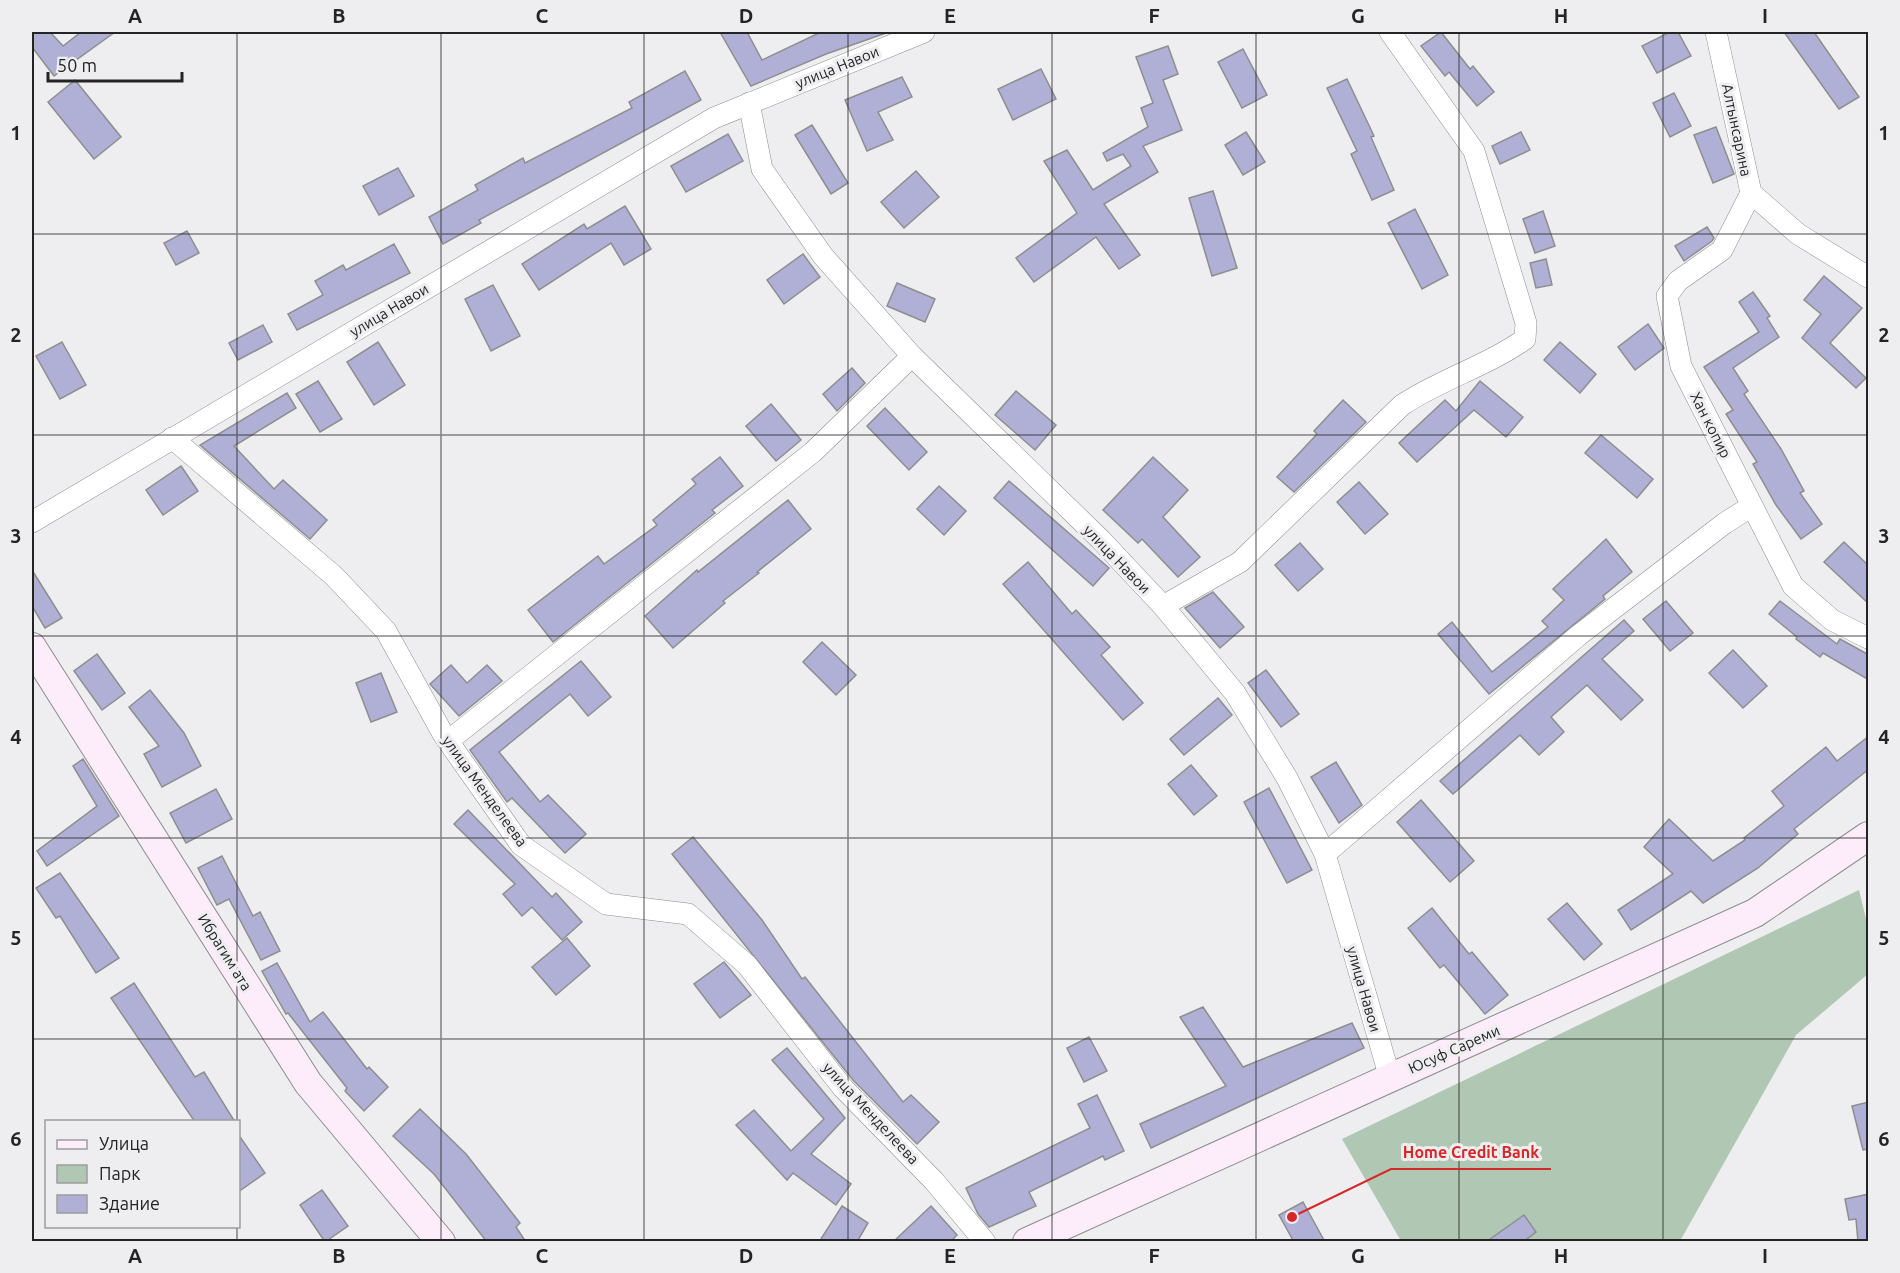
<svg xmlns="http://www.w3.org/2000/svg" width="1900" height="1273" viewBox="0 0 1900 1273" font-family="Ubuntu,sans-serif">
<style>
.green{fill:#b0c7b3}
.building{fill:#b0afd6;stroke:#8e8e90;stroke-width:1.5}
.lines{fill:none;stroke-linecap:round;stroke-linejoin:round}
.street-casing{stroke:#8d8d8f;stroke-width:22}
.secondary-casing{stroke:#8d8d8f;stroke-width:30}
.street{stroke:#fff;stroke-width:21}
.secondary{stroke:#fdedfa;stroke-width:28}
.grid{fill:none;stroke:#242425;stroke-width:1.5;stroke-opacity:0.55}
.labels{text-anchor:middle;dominant-baseline:central;stroke-width:6;stroke-linejoin:round;paint-order:stroke}
.street-label{font-size:15px;fill:#242425;stroke:#eeeef0}
.leader{fill:none;stroke:#d62828;stroke-width:2}
.callout-dot{fill:#d62828;stroke:#eeeef0;stroke-width:2}
.callout-label{font-size:16px;text-anchor:middle;font-weight:bold;fill:#d62828;stroke:#eeeef0;stroke-width:6;stroke-linejoin:round;paint-order:stroke}
.neatline{fill:none;stroke:#242425;stroke-width:2}
.grid-label{font-size:20px;text-anchor:middle;font-weight:bold;fill:#242425}
</style>
<rect width="100%" height="100%" fill="#eeeef0"/>
<polygon class="green" points="1859,890 1868,927 1868,974 1796,1035 1680,1241 1401,1241 1342,1139"/>
<g class="building">
<polygon points="32,32 50,32 63,46 81,32 115,32 54,76 32,47"/>
<polygon points="720,32 747,32 762,60 821,32 889,32 826,54 751,86"/>
<polygon points="1441,32 1470,69 1473,66 1494,92 1477,106 1449,72 1445,76 1421,46"/>
<polygon points="1670,32 1678,32 1691,56 1657,73 1642,46"/>
<polygon points="1784,32 1814,32 1859,97 1839,109"/>
<polygon points="1168,46 1178,74 1163,80 1182,130 1143,146 1158,172 1104,204 1140,255 1119,269 1096,237 1034,282 1016,258 1077,213 1044,161 1067,150 1093,190 1131,166 1123,154 1107,161 1103,153 1148,127 1141,108 1153,103 1136,57"/>
<polygon points="1243,49 1267,95 1242,108 1218,62"/>
<polygon points="1041,69 1056,99 1013,120 998,89"/>
<polygon points="685,71 701,100 479,220 481,223 443,244 429,217 478,190 475,185 523,158 525,163 632,108 629,102"/>
<polygon points="902,77 912,97 878,112 893,140 867,151 845,100"/>
<polygon points="1347,79 1374,136 1371,137 1394,190 1372,200 1351,154 1357,151 1327,88"/>
<polygon points="75,80 121,137 94,159 48,102"/>
<polygon points="1674,93 1691,126 1670,137 1653,103"/>
<polygon points="812,125 848,183 831,194 795,135"/>
<polygon points="1716,127 1734,174 1713,183 1694,135"/>
<polygon points="1246,132 1265,162 1243,175 1225,145"/>
<polygon points="1521,132 1530,150 1500,164 1492,146"/>
<polygon points="728,134 743,161 686,192 671,166"/>
<polygon points="398,168 414,196 379,215 363,186"/>
<polygon points="916,171 939,197 904,228 881,202"/>
<polygon points="1213,191 1237,268 1212,276 1189,198"/>
<polygon points="625,206 651,249 624,265 611,243 539,290 522,264 584,224 587,229"/>
<polygon points="1415,209 1448,275 1422,289 1388,223"/>
<polygon points="1543,211 1555,246 1535,253 1523,219"/>
<polygon points="1707,227 1714,238 1712,241 1684,261 1675,246"/>
<polygon points="187,231 199,253 176,265 164,243"/>
<polygon points="394,244 410,273 297,330 288,314 323,295 315,281 343,265 346,270"/>
<polygon points="803,254 820,277 784,304 767,280"/>
<polygon points="1546,259 1552,285 1536,288 1530,263"/>
<polygon points="1824,276 1862,308 1830,343 1866,378 1856,388 1802,338 1821,314 1804,300"/>
<polygon points="897,283 935,299 925,322 887,306"/>
<polygon points="493,285 520,336 491,351 465,299"/>
<polygon points="1753,292 1770,316 1767,318 1779,337 1733,368 1748,391 1744,394 1781,449 1804,491 1800,493 1822,524 1801,539 1776,505 1753,464 1757,462 1726,414 1733,410 1704,367 1759,332 1739,302"/>
<polygon points="1648,324 1664,348 1635,370 1618,347"/>
<polygon points="263,325 272,342 238,360 229,343"/>
<polygon points="62,342 86,385 60,399 36,356"/>
<polygon points="378,342 405,385 374,405 347,362"/>
<polygon points="1560,342 1596,374 1580,393 1544,360"/>
<polygon points="852,368 865,383 837,411 823,394"/>
<polygon points="318,381 342,419 320,432 296,394"/>
<polygon points="1480,381 1523,417 1506,437 1474,410 1417,462 1399,443 1445,400 1456,411"/>
<polygon points="1016,391 1056,425 1035,450 995,415"/>
<polygon points="287,393 296,408 234,446 274,489 283,480 327,520 310,539 200,445"/>
<polygon points="1343,400 1366,422 1294,492 1277,477 1317,434 1314,431"/>
<polygon points="771,404 801,440 776,461 746,426"/>
<polygon points="885,408 927,452 909,470 867,426"/>
<polygon points="1601,435 1653,479 1637,498 1585,453"/>
<polygon points="720,457 743,486 712,510 715,513 553,642 528,610 598,556 604,564 657,525 653,520 696,484 692,479"/>
<polygon points="1153,457 1188,490 1163,517 1200,557 1178,577 1142,539 1138,543 1103,510"/>
<polygon points="181,466 198,491 163,515 146,490"/>
<polygon points="1009,481 1109,568 1093,586 994,498"/>
<polygon points="1359,482 1388,514 1365,534 1337,502"/>
<polygon points="939,486 966,511 944,535 917,509"/>
<polygon points="788,500 811,529 757,572 759,573 723,601 725,603 673,648 645,616 697,570 698,572"/>
<polygon points="1606,539 1632,572 1603,596 1605,599 1489,694 1438,634 1452,622 1492,672 1548,627 1542,621 1564,600 1553,589"/>
<polygon points="1844,542 1869,566 1869,604 1824,562"/>
<polygon points="1300,543 1323,569 1298,591 1275,565"/>
<polygon points="1028,562 1072,614 1076,610 1110,647 1101,655 1143,703 1123,720 1003,584"/>
<polygon points="32,570 62,618 45,628 32,606"/>
<polygon points="1213,592 1244,627 1220,648 1185,608"/>
<polygon points="1666,601 1693,633 1670,651 1643,619"/>
<polygon points="1780,601 1837,644 1840,639 1869,655 1869,680 1823,653 1820,657 1796,639 1797,637 1769,614"/>
<polygon points="1624,620 1634,631 1602,659 1643,700 1621,720 1587,685 1551,717 1564,732 1539,755 1520,735 1453,794 1440,781"/>
<polygon points="822,642 856,675 836,695 803,662"/>
<polygon points="1733,650 1767,686 1743,708 1709,673"/>
<polygon points="97,654 125,693 102,710 74,671"/>
<polygon points="581,661 611,697 588,716 570,694 499,752 540,802 548,795 586,834 565,853 512,798 507,802 470,750"/>
<polygon points="451,665 467,683 487,665 502,681 459,716 430,684"/>
<polygon points="1266,670 1299,714 1281,727 1248,683"/>
<polygon points="381,673 397,712 371,722 356,683"/>
<polygon points="150,690 184,733 201,766 162,787 144,754 159,746 129,707"/>
<polygon points="1218,698 1232,715 1184,755 1170,739"/>
<polygon points="1869,736 1869,769 1794,829 1798,834 1758,868 1703,903 1691,891 1631,930 1618,910 1673,874 1644,847 1669,819 1713,861 1745,840 1744,838 1784,806 1772,791 1826,747 1837,761"/>
<polygon points="83,759 119,816 47,866 37,851 97,806 73,766"/>
<polygon points="1336,762 1362,805 1339,823 1311,777"/>
<polygon points="1191,765 1217,796 1194,815 1168,784"/>
<polygon points="1269,788 1312,870 1287,883 1244,802"/>
<polygon points="216,789 232,819 186,843 170,813"/>
<polygon points="1421,800 1474,861 1450,882 1397,822"/>
<polygon points="468,810 552,897 556,893 582,922 562,940 532,907 522,916 503,894 515,884 454,824"/>
<polygon points="693,837 762,920 802,979 805,977 903,1102 911,1095 939,1122 917,1144 853,1080 672,854"/>
<polygon points="222,856 253,916 260,912 280,951 261,960 229,899 217,905 198,868"/>
<polygon points="60,873 119,958 96,973 60,916 56,918 36,888"/>
<polygon points="1567,903 1602,944 1584,960 1548,919"/>
<polygon points="1432,908 1469,954 1472,952 1508,995 1485,1014 1444,965 1440,968 1408,928"/>
<polygon points="567,938 590,966 556,995 532,967"/>
<polygon points="724,962 751,995 720,1018 694,984"/>
<polygon points="277,963 310,1022 323,1012 367,1069 369,1067 388,1087 364,1111 345,1091 347,1088 288,1013 286,1014 262,971"/>
<polygon points="134,983 195,1077 204,1072 235,1122 195,1122 111,998"/>
<polygon points="1203,1007 1243,1067 1352,1023 1364,1048 1151,1148 1140,1124 1226,1086 1180,1017"/>
<polygon points="1089,1037 1107,1071 1084,1082 1067,1048"/>
<polygon points="787,1048 845,1118 811,1154 851,1184 836,1205 793,1173 787,1180 736,1125 754,1110 791,1151 824,1119 772,1060"/>
<polygon points="1097,1095 1124,1151 1105,1160 1103,1156 1029,1192 1036,1206 989,1227 978,1214 966,1188 1090,1128 1078,1104"/>
<polygon points="1869,1102 1869,1149 1863,1150 1852,1106"/>
<polygon points="420,1109 466,1154 520,1223 516,1227 526,1242 487,1242 434,1174 393,1136"/>
<polygon points="238,1134 265,1173 238,1192"/>
<polygon points="322,1190 348,1226 325,1242 300,1205"/>
<polygon points="1869,1194 1869,1242 1858,1242 1856,1219 1849,1220 1845,1199"/>
<polygon points="1303,1202 1325,1242 1294,1242 1279,1215"/>
<polygon points="842,1206 868,1223 857,1242 819,1242"/>
<polygon points="931,1206 957,1235 950,1242 893,1242"/>
<polygon points="1524,1215 1536,1232 1523,1242 1486,1242"/>
</g>
<g class="lines">
<g class="street-casing">
<g id="street">
<polyline points="1716,32 1751,193 1798,234 1868,277"/>
<polyline points="749,103 762,169 823,256 912,356 1101,540 1163,606 1235,693 1287,778 1325,854 1390,1078"/>
<polyline points="1751,193 1722,250 1678,281 1667,296 1681,366 1793,586 1832,620 1868,638"/>
<polyline points="172,438 334,576 386,631 443,734 521,845 606,904 688,914 747,965 843,1088 934,1181 985,1242"/>
<polyline points="32,522 714,118 924,32"/>
<path d="M1163 606 1240 562 1402 405C1441 379 1487 366 1525 339L1526 323 1474 151 1390 32"/>
<polyline points="448,741 813,452 912,356"/>
<polyline points="1325,854 1579,635 1725,523 1752,506"/>
</g>
</g>
<g class="secondary-casing">
<g id="secondary">
<polyline points="32,647 308,1083 441,1242"/>
<polyline points="1027,1242 1755,913 1868,836"/>
</g>
</g>
<use href="#street" class="street"/>
<use href="#secondary" class="secondary"/>
</g>
<path class="grid" d="M237 32V1122M441 32V1242M644 32V1242M848 32V1242M1052 32V1242M1256 32V1242M1459 32V1242M1663 32V1242M32 234H1868M32 435H1868M32 636H1868M32 838H1868M32 1039H1868M237 1226V1242"/>
<g class="labels">
<g class="street-label">
<text transform="translate(837 67) rotate(-22)">улица Навои</text>
<text transform="translate(1737 130) rotate(78)">Алтынсарина</text>
<text transform="translate(389 310) rotate(-31)">улица Навои</text>
<text transform="translate(1711 425) rotate(63)">Хан копир</text>
<text transform="translate(1117 559) rotate(46)">улица Навои</text>
<text transform="translate(485 791) rotate(54)">улица Менделеева</text>
<text transform="translate(225 952) rotate(58)">Ибрагим ата</text>
<text transform="translate(1364 989) rotate(74)">улица Навои</text>
<text transform="translate(1454 1049) rotate(-24)">Юсуф Сареми</text>
<text transform="translate(871 1113) rotate(47)">улица Менделеева</text>
</g>
</g>
<path class="leader" d="M1292 1217L1391 1169H1551"/>
<circle class="callout-dot" cx="1292" cy="1217" r="6"/>
<g class="callout-label">
<text x="1471" y="1158">Home Credit Bank</text>
</g>
<rect width="1900" height="1273" fill="none" stroke="#eeeef0" stroke-width="66"/>
<rect x="45" y="1120" width="195" height="108" fill="#eeeef0" stroke="#9d9d9f" stroke-width="1.5"/>
<rect x="57" y="1140" width="30" height="9" fill="#fdedfa" stroke="#9d9d9f" stroke-width="1.5"/>
<text x="99" y="1150" font-size="18" fill="#242425">Улица</text>
<rect x="57" y="1165" width="30" height="18" fill="#b0c7b3" stroke="#9d9d9f" stroke-width="1.5"/>
<text x="99" y="1180" font-size="18" fill="#242425">Парк</text>
<rect x="57" y="1195" width="30" height="18" fill="#b0afd6" stroke="#9d9d9f" stroke-width="1.5"/>
<text x="99" y="1210" font-size="18" fill="#242425">Здание</text>
<path d="M48 72v9h134v-9" fill="none" stroke="#242425" stroke-width="3"/>
<text x="57" y="72" font-size="18" fill="#242425" stroke="#eeeef0" stroke-width="4.5" paint-order="stroke">50 m</text>
<rect x="33" y="33" width="1834" height="1207" class="neatline"/>
<g class="grid-label">
<text x="135" y="23">A</text>
<text x="339" y="23">B</text>
<text x="542" y="23">C</text>
<text x="746" y="23">D</text>
<text x="950" y="23">E</text>
<text x="1154" y="23">F</text>
<text x="1358" y="23">G</text>
<text x="1561" y="23">H</text>
<text x="1765" y="23">I</text>
<text x="16" y="140">1</text>
<text x="1884" y="140">1</text>
<text x="16" y="342">2</text>
<text x="1884" y="342">2</text>
<text x="16" y="543">3</text>
<text x="1884" y="543">3</text>
<text x="16" y="744">4</text>
<text x="1884" y="744">4</text>
<text x="16" y="945">5</text>
<text x="1884" y="945">5</text>
<text x="16" y="1146">6</text>
<text x="1884" y="1146">6</text>
<text x="135" y="1263">A</text>
<text x="339" y="1263">B</text>
<text x="542" y="1263">C</text>
<text x="746" y="1263">D</text>
<text x="950" y="1263">E</text>
<text x="1154" y="1263">F</text>
<text x="1358" y="1263">G</text>
<text x="1561" y="1263">H</text>
<text x="1765" y="1263">I</text>
</g>
</svg>
